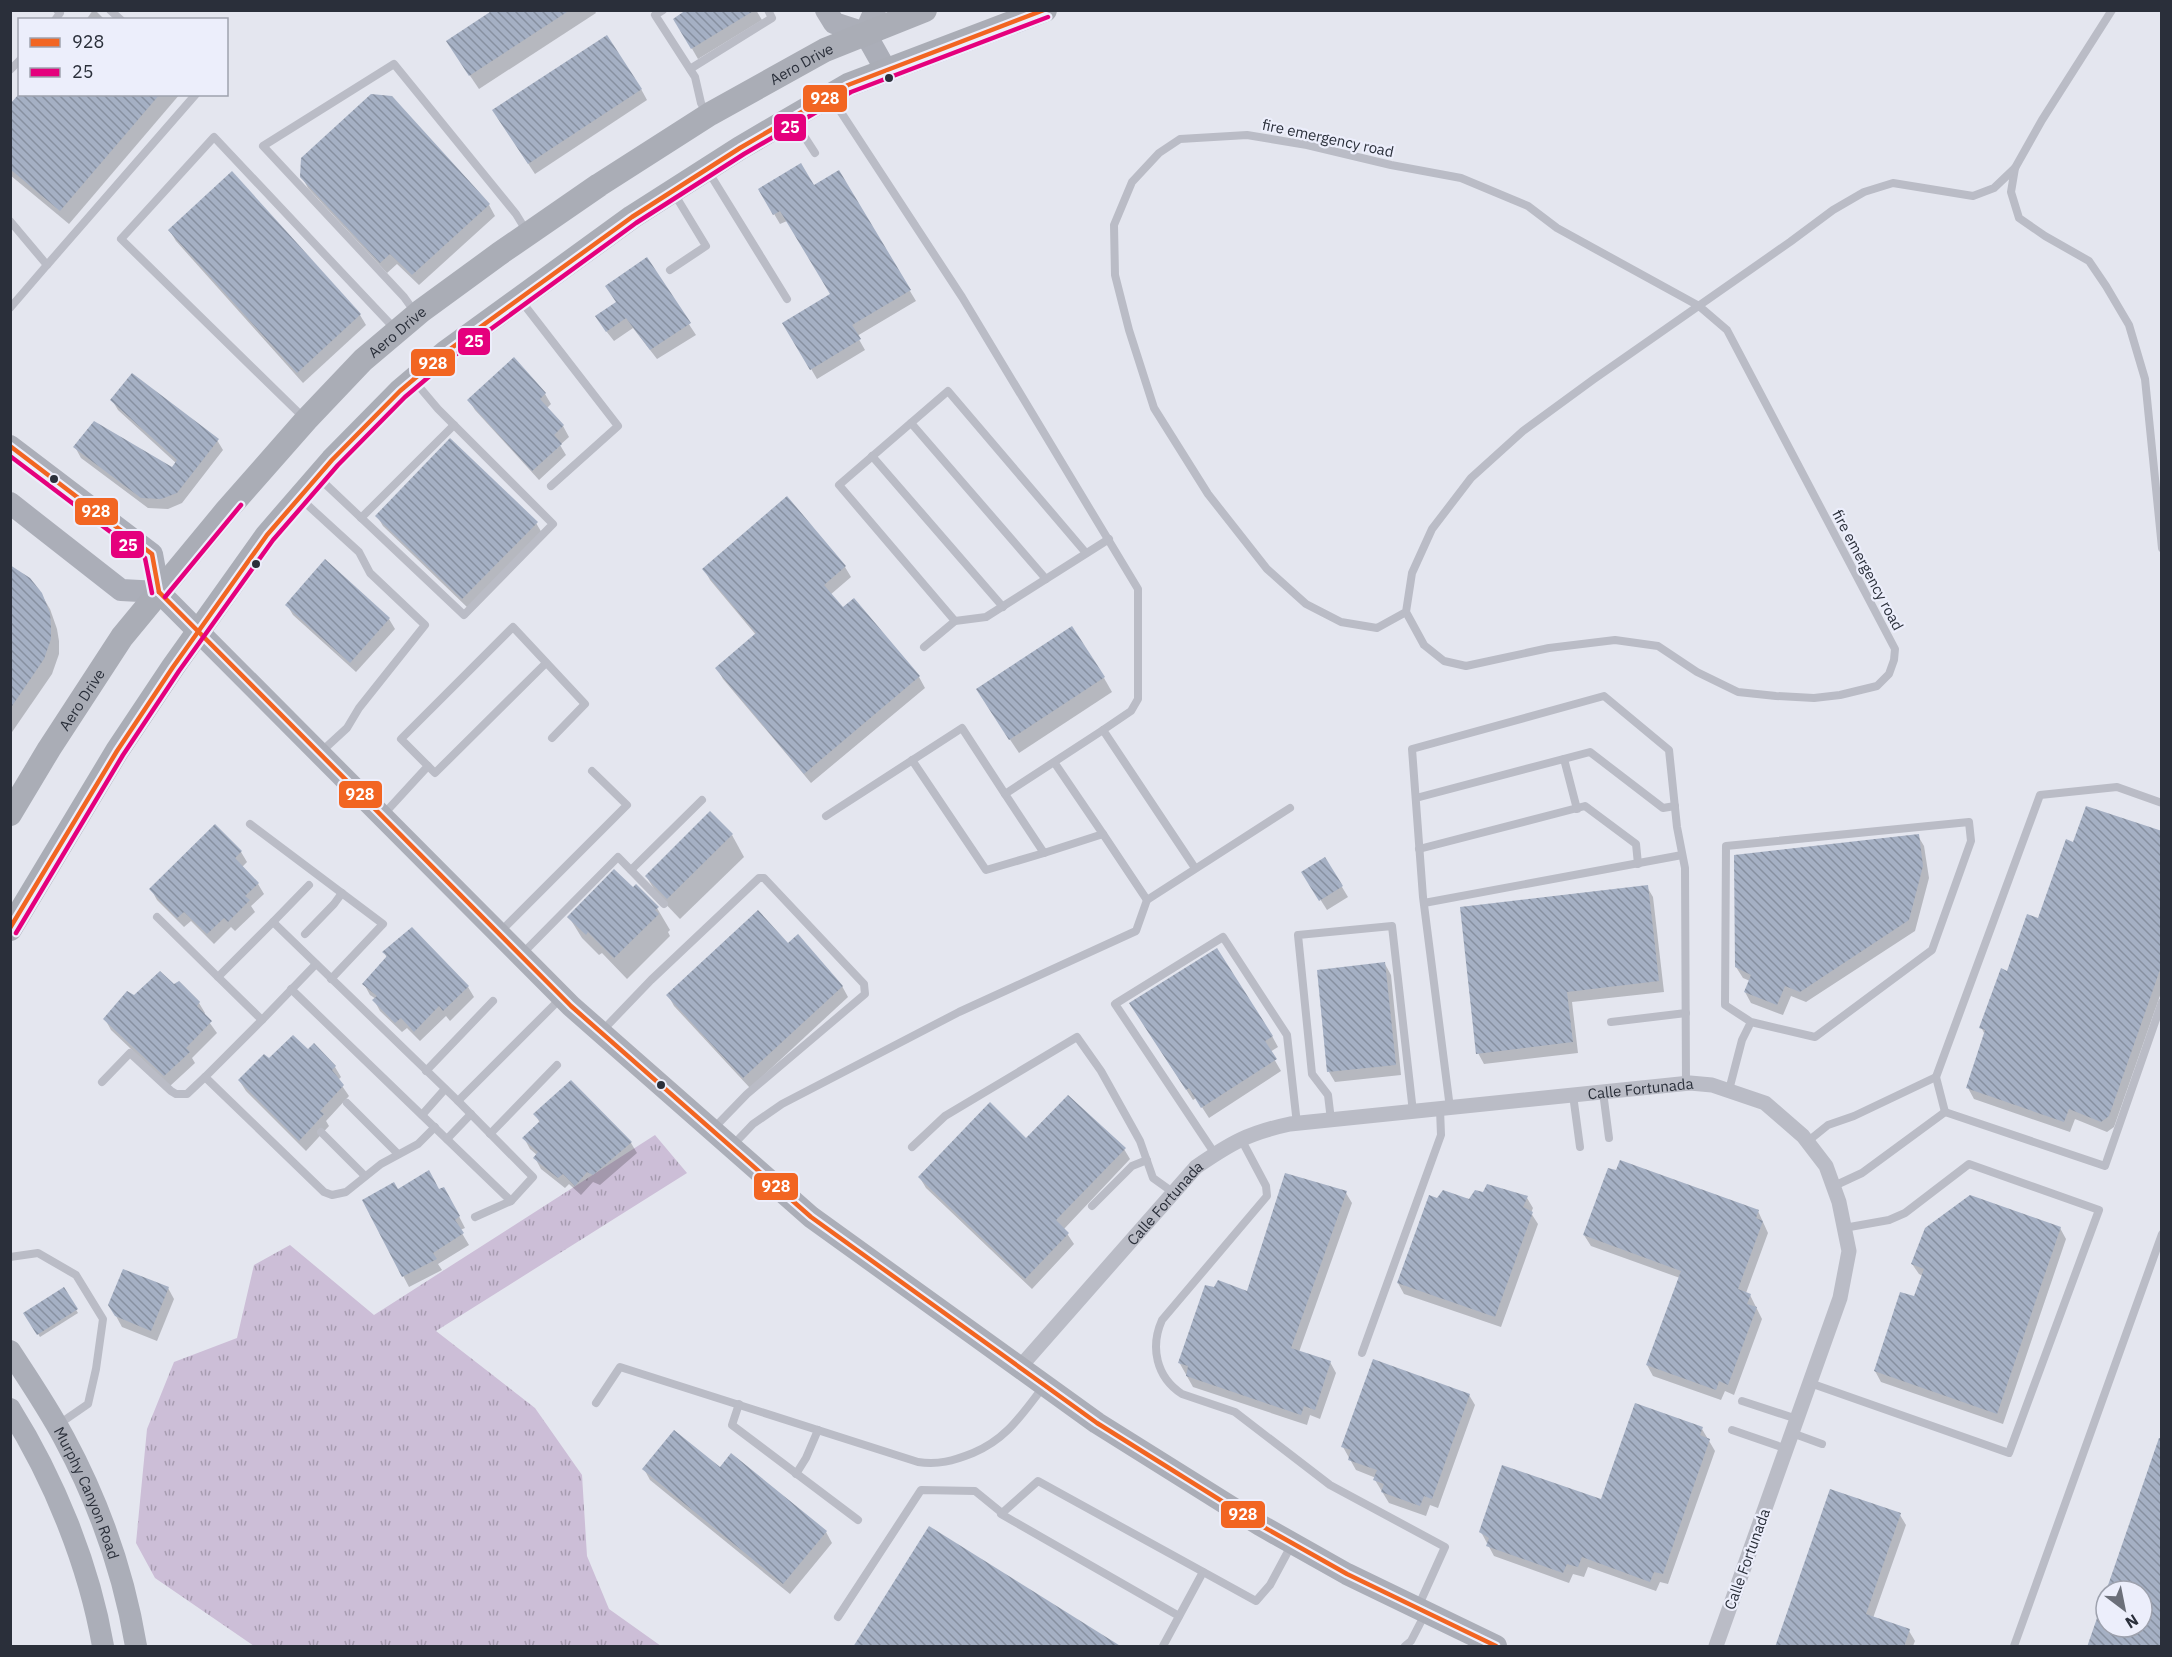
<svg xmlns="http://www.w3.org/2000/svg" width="2172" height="1657" viewBox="0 0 2172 1657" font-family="'IBM Plex Sans',sans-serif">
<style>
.grass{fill:url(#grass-tufts)}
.shadow{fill:#0003}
.building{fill:url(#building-back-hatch)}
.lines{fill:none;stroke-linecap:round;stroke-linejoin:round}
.lane{stroke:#babcc6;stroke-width:8}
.street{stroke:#babcc6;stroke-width:15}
.secondary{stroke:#abaeb8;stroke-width:22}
.primary{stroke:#aaadb6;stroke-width:24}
.bus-1-casing{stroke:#eceefb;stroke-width:9}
.bus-2-casing{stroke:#eceefb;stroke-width:9}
.bus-1{stroke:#f26522;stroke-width:4.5}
.bus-2{stroke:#e5007d;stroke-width:4.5}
.bus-dot{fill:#2a2f3a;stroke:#eceefb;stroke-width:2}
.labels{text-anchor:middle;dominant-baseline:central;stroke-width:4.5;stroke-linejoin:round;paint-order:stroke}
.street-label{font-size:15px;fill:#2a2f3a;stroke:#eceefb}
.line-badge{stroke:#eceefb;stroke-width:2}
.badge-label{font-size:16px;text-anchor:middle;font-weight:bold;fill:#fff}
</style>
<defs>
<pattern id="grass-tufts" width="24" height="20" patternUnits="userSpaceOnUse" patternTransform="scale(1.5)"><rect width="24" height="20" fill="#ccbed7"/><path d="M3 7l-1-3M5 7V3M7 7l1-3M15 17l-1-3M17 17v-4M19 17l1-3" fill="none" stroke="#a69baf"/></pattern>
<pattern id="building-back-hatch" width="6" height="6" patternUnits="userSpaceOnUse" patternTransform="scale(1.5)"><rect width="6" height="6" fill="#a5b0c4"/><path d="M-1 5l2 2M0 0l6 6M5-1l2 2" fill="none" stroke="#8790a0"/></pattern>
</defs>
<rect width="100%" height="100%" fill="#e4e6ef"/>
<polygon class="grass" points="655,1135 687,1173 436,1331 535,1408 582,1475 587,1556 609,1609 661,1646 254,1646 155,1578 136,1543 147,1429 174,1362 237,1338 254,1265 290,1245 374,1315"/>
<g class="shadow">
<polygon points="93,10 95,10 105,20 86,20"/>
<polygon points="495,10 594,10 596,13 479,89 456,55"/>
<polygon points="689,10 756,10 762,20 698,59 675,19"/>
<polygon points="641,89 647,100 535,174 500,121"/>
<polygon points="21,94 180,94 69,224 10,175 10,107"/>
<polygon points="838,172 916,301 857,336 865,350 817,379 784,323 832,295 787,221 780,224 760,190 814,187"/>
<polygon points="302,177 489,205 495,216 419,285 397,264 387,273 308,188"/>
<polygon points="170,231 360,315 366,325 303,383 176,241"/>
<polygon points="646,259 696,335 657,359 633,328 614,341 603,327"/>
<polygon points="545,394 551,404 547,408 563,426 569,437 560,445 566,455 539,480 475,410 469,400"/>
<polygon points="112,400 217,440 223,450 182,503 168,509 148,508 81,458 75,447 173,469 177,464 118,410"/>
<polygon points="377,516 536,523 542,533 469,609 383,526"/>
<polygon points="10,567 41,594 50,609 57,629 59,641 59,654 52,674 10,735"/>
<polygon points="845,567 851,577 830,595 843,609 854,600 919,677 925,688 811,783 723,679 717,668 756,635 710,580 704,569"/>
<polygon points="287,605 389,619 395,629 356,672 293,615"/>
<polygon points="1104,678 1112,692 1019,753 986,704"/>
<polygon points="2162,833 2162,990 2114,1127 2107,1132 2075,1119 2070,1132 1974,1099 1968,1088 1985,1035 1981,1027 2008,973 2039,920 2074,844"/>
<polygon points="732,835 744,857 680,919 659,897 646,876"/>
<polygon points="1918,836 1924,846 1929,878 1915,931 1806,1002 1791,996 1783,1015 1751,1003 1745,992 1750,981 1743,978 1736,967"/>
<polygon points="241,852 247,862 242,867 258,884 264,894 251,906 255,912 235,931 231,927 214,944 191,921 184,927 157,900 151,889"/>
<polygon points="1325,859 1348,897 1327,910 1303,872"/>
<polygon points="1647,887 1653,897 1664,992 1572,1002 1578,1053 1484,1064 1478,1053"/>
<polygon points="657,908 670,930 668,932 670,936 627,979 602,953 599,955 582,938 569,917"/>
<polygon points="788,945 842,986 848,997 750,1088 674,1006 668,995"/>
<polygon points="384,952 468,987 474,997 450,1021 446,1016 420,1041 407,1028 402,1032 380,1011 374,1000 376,999 370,995 364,984 387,958"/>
<polygon points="1385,964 1391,975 1401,1075 1335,1082 1329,1072"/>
<polygon points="174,986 199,1003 205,1013 204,1015 217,1033 192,1058 195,1063 170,1086 111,1030 105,1019 134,996"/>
<polygon points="1137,1014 1272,1036 1278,1047 1270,1052 1281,1071 1209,1118 1196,1098 1193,1100"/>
<polygon points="308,1051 335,1067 341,1077 338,1080 349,1096 326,1121 329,1126 306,1151 246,1091 239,1080 269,1060"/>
<polygon points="535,1114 631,1143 637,1153 600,1185 593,1182 581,1195 569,1184 565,1188 541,1169 535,1158 537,1155 530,1149 524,1138 540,1123"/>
<polygon points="1026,1140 1124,1149 1130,1159 1064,1229 1074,1244 1032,1289 926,1188 920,1178"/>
<polygon points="398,1190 439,1191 450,1199 465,1228 460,1230 469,1245 438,1264 442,1270 409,1287 364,1201"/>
<polygon points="1346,1193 1352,1203 1299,1352 1330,1362 1336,1373 1320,1419 1310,1415 1307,1425 1193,1387 1179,1362"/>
<polygon points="1527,1198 1533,1208 1531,1213 1538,1224 1501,1327 1404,1294 1398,1283 1438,1200 1470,1201"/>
<polygon points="1758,1211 1768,1233 1746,1293 1750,1295 1762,1319 1734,1395 1725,1391 1721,1400 1653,1376 1647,1365 1680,1278 1591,1246 1584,1235"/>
<polygon points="2060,1228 2066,1239 2003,1424 1881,1382 1875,1371 1915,1297 1923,1276 1919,1274 1912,1264"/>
<polygon points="168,1288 174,1299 157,1341 122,1327 110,1305"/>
<polygon points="63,1289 78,1313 40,1337 25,1313"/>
<polygon points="1469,1395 1475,1405 1438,1508 1430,1505 1426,1516 1389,1503 1375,1480 1376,1478 1356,1470 1343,1447"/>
<polygon points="1702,1429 1715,1451 1668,1584 1660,1582 1656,1591 1588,1567 1584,1577 1573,1574 1569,1583 1494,1556 1481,1532 1602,1501"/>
<polygon points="644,1469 720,1469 826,1532 832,1543 790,1594 650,1480"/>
<polygon points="1900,1515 1906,1525 1873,1618 1909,1631 1915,1641 1913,1646 1776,1646"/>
</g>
<g class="building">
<polygon points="493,10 570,10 469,76 446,41"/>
<polygon points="686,10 755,10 691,49 673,19"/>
<polygon points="607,35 642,89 528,164 492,110"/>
<polygon points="19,94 160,94 60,211 10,169 10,104"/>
<polygon points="371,94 392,96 490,204 412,275 390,254 380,263 300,177 301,158"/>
<polygon points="801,163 814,185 839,170 911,290 852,325 861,339 810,370 782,323 830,294 780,211 773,215 758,189"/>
<polygon points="232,171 361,314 297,373 168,230"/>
<polygon points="647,257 691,323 650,350 626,318 606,332 595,316 616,302 605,286"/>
<polygon points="514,357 546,393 540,399 564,425 554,435 562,444 532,471 467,400"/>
<polygon points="132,373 219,439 177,493 161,499 141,498 73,447 94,421 172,467 177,460 110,400"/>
<polygon points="450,438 538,522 462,599 375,516"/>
<polygon points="787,496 846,566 824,585 843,607 854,598 920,676 804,774 715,668 756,633 702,569"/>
<polygon points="325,559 390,618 350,663 285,605"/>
<polygon points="10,565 30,578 42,593 50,613 51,626 51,639 44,659 10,709"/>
<polygon points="1072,626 1105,677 1009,740 976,689"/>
<polygon points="2086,806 2162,831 2162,964 2109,1116 2101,1122 2069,1109 2064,1122 1966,1088 1985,1030 1979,1028 2001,968 2007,971 2027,914 2038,918 2066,839 2073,842"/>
<polygon points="710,811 733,834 667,899 645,876"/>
<polygon points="215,824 242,851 235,858 259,883 245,896 250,900 228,922 224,918 207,934 184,912 177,918 149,889"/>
<polygon points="1919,834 1923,866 1909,920 1800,992 1785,986 1777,1005 1744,992 1751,975 1735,967 1734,855"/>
<polygon points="1325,857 1343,886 1319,901 1301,872"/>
<polygon points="614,869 633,887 636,884 659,907 655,910 659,914 614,958 588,932 586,935 567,917"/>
<polygon points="1648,885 1659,981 1567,992 1573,1042 1476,1054 1460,907"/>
<polygon points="758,910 788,943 798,934 843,986 743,1078 666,995"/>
<polygon points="412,927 469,986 443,1011 439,1006 414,1032 401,1018 395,1023 372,1000 377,996 362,984 387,956 382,952"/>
<polygon points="1217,948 1273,1036 1265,1041 1277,1059 1201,1108 1189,1088 1186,1090 1129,1003"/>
<polygon points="1385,962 1396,1065 1327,1072 1317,970"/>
<polygon points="160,971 174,984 179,981 200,1002 197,1006 212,1021 186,1048 190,1052 164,1076 103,1019 127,991 134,995"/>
<polygon points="293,1035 308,1049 314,1043 336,1066 332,1070 344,1085 320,1111 324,1114 299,1141 238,1080 264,1054 269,1058"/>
<polygon points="571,1080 632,1142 593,1175 587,1172 575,1186 563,1174 558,1178 533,1158 538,1152 522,1138 540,1121 533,1114"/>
<polygon points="1068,1095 1126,1148 1056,1220 1069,1233 1025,1279 918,1177 990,1102 1026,1138"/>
<polygon points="1620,1160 1759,1210 1756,1218 1763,1221 1738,1289 1751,1294 1747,1304 1757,1307 1728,1385 1719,1381 1716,1390 1646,1365 1681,1271 1583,1235 1608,1168 1616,1170"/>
<polygon points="429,1170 439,1189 444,1187 460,1216 455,1220 464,1233 433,1253 437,1259 402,1277 362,1200 394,1182 398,1189"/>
<polygon points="1285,1173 1347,1191 1291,1348 1331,1361 1315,1410 1304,1406 1301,1415 1186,1376 1188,1366 1178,1363 1205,1285 1214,1287 1218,1280 1247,1291"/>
<polygon points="1487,1184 1528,1196 1523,1207 1533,1212 1495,1317 1397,1283 1429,1195 1437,1198 1443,1190 1469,1199 1475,1190 1483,1192"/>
<polygon points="1970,1195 2061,1227 1997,1414 1874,1371 1900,1292 1914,1296 1924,1269 1911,1264 1925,1228"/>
<polygon points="123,1269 169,1287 151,1331 115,1316 108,1305"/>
<polygon points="64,1287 78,1309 37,1335 23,1313"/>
<polygon points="1373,1359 1470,1394 1432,1499 1424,1496 1420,1506 1381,1492 1384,1484 1373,1480 1377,1470 1348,1460 1351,1450 1341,1447"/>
<polygon points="1635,1403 1703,1427 1700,1435 1710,1439 1663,1574 1654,1572 1650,1582 1582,1557 1578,1567 1567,1564 1563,1573 1486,1546 1489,1538 1479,1532 1502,1465 1601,1499"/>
<polygon points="674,1430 720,1467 731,1453 827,1531 783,1584 642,1469"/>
<polygon points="2159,1438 2162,1438 2162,1647 2087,1647 2104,1598 2106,1598 2106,1627 2142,1627 2142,1591 2106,1591"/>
<polygon points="1830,1489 1901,1513 1866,1614 1910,1629 1904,1647 1775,1647"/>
<polygon points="929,1526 1122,1647 853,1647"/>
</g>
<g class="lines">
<g class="lane">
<polyline points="110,10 121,20"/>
<polyline points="663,10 655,15 695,77 701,103 707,114"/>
<polyline points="2112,10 2042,120 2015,168 2011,192 2019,218 2045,236 2089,261 2106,286 2129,325 2145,379 2162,548"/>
<polyline points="55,20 60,13 57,10"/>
<polyline points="690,69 772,18 768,10"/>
<polyline points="10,70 20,60"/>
<polyline points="831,97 962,297 1138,589 1138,699 1131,711 1103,730 1195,868"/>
<polyline points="793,119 815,153"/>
<polyline points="708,171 787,299"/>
<polyline points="10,221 47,265 196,94"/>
<polyline points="670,270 706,246 675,195"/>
<polyline points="522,302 618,426 551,486"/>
<polyline points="10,308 47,265"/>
<polyline points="414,311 404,297 263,146 394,64 516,214 527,232"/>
<polyline points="303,417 121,239 214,137 395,329"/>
<polyline points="911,423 1046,579"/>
<polyline points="872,456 1003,607"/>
<polyline points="320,479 464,615 553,524 438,409 416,383"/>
<polyline points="301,499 359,552 370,573 425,625 359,708 347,728 322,751"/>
<polyline points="361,518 454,425"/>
<polyline points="1406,612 1377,628 1341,622 1306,604 1267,569 1208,494 1154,408 1129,330 1115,275 1114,225 1132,182 1159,153 1180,139 1247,135 1307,145 1391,165 1461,178 1528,206 1557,228 1699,306 1727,330 1895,649 1894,660 1889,674 1877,686 1840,695 1814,698 1776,696 1738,692 1697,672 1658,646 1615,640 1549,648 1466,666 1444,661 1424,645 1406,612 1412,573 1432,529 1471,478 1523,431 1594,379 1790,242 1833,210 1864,192 1893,183 1973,196 1994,188 2015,168"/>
<polyline points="955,621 839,485 948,391 1086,553"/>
<polyline points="924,647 955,621 986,617 1109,539"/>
<polyline points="1564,759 1577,809"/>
<polyline points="912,760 986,870 1044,853"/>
<polyline points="1054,762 1103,834 1044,853 1005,794 1103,730"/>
<polyline points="428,766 435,773 546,663"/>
<polyline points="1416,798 1590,752 1663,808 1675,806"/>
<polyline points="383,815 428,766 401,739 513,627 585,704 552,738"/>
<polyline points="826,816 962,728 1005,794"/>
<polyline points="250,824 383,924 331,979"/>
<polyline points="1103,834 1147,900"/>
<polyline points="1419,849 1585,806 1636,844 1638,864"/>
<polyline points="631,870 702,800"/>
<polyline points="1424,903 1682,855"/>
<polyline points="157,917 218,977 273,922 458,1101 561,998"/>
<polyline points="273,922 309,885"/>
<polyline points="500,932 627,805 592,771"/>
<polyline points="305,934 334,904 342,893"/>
<polyline points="522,954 618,857 664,904"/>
<polyline points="218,977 262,1020 316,964"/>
<polyline points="291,989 511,1201"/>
<polyline points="262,1020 205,1077 324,1192 332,1195 346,1192 381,1164 418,1144 435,1127"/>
<polyline points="1611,1022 1686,1013"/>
<polyline points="602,1031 651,980 759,878 764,878 864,984 865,994 747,1094 714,1128"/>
<polyline points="426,1071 493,1001"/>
<polyline points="102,1082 130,1053 171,1091 176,1094 187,1094 205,1077"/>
<polyline points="1729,1090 1742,1040 1751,1022 1725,1005 1726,846 1969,822 1971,841 1932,950 1815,1037 1751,1022"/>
<polyline points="1603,1092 1609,1138"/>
<polyline points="1573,1095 1580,1147"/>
<polyline points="458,1101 533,1177 511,1201 475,1217"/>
<polyline points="347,1103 398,1154"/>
<polyline points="1450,1108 1423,897 1412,749 1604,696 1669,750 1677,827 1685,868 1686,1084"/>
<polyline points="1945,1112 1936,1077 2040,795 2117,787 2162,803"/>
<polyline points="1945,1112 2105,1166 2162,1002"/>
<polyline points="422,1115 445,1089"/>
<polyline points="1331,1120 1328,1095 1312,1074 1298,935 1392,926 1413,1112"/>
<polyline points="321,1132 365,1176"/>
<polyline points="490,1134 557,1065"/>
<polyline points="447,1139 471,1114"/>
<path d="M1241 1139 1266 1186 1267 1196 1162 1320C1150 1347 1156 1377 1182 1394L1235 1412 1330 1485 1445 1547 1418 1607"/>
<polyline points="1807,1142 1828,1125 1854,1116 1936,1077"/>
<polyline points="732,1146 753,1124 782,1104 959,1012 1136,931 1147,900 1290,808"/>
<polyline points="912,1147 945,1116 1077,1037 1101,1071 1140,1141 1153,1178 1174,1193"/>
<polyline points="1215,1154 1115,1004 1223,937 1287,1035 1297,1124"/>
<polyline points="1834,1186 1862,1173 1945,1112"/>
<polyline points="1092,1206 1132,1166 1147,1160"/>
<polyline points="10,1257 38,1253 76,1275 103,1319 96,1369 88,1404 59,1424"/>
<polyline points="1362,1353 1441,1135 1440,1109"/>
<polyline points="1810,1383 2009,1453 2099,1210 1969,1164 1905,1213 1889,1220 1844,1228"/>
<polyline points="1742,1401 1797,1419"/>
<path d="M596 1403 620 1367 918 1462C938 1465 953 1461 973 1453 1007 1439 1022 1414 1044 1386"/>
<polyline points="739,1404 732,1425 858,1520"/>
<polyline points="1732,1430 1787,1449"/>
<polyline points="1792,1433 1822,1444"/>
<polyline points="796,1474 806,1458 818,1430"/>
<polyline points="1179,1616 1001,1514 1038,1481 1256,1601 1270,1585 1292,1544"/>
<polyline points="838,1617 921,1490 975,1491 1002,1513"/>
<polyline points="1163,1646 1203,1572"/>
<polyline points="1405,1646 1411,1641 1425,1614"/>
<polyline points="2014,1646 2162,1234"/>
</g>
<path class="street" id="s1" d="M1020 1367 1196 1167C1231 1143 1248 1133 1290 1124L1690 1083 1712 1085 1765 1103 1803 1136 1826 1166 1839 1202 1849 1251 1840 1298 1716 1646"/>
<g class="secondary">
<polyline points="826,10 834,23 865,33 887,72"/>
<polyline points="865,33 875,10"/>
<polyline points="10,446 152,554 159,592"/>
<polyline points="10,503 121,590 159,592"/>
<polyline points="159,592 571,1006 811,1217 1097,1423 1260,1525 1347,1574 1496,1646"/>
<path id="s2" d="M10 1351C29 1380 48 1408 64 1438 99 1503 124 1574 136 1646"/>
<path d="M10 1409C54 1479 89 1565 103 1646"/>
</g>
<g class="primary">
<path id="s3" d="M10 814 49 749 122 637 226 511 306 420 363 360 421 311 499 254 599 185 710 114 825 50 925 10"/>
<polyline points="10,929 117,751 173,667 267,535 332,460 400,391 446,352 632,217 740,148 848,85 1045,10"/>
</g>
<g class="bus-1-casing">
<g id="bus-1">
<polyline points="10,446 152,554 159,592"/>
<polyline points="159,592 571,1006 811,1217 1097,1423 1260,1525 1347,1574 1496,1646"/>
<polyline points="10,928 117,751 173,667 267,535 332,460 400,391 446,352 632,217 740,148 848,85 1044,10"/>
</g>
</g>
<g class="bus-2-casing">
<g id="bus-2">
<polyline points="10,456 145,558 152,593"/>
<polyline points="165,597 241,505"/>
<polyline points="16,933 123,755 179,671 273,540 338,465 405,397 451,358 636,223 744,154 851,92 1048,17"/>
</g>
</g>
<use href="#bus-1" class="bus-1"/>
<use href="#bus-2" class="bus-2"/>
</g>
<g class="bus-dot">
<circle cx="889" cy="78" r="5"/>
<circle cx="54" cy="479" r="5"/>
<circle cx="256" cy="564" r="5"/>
<circle cx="661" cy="1085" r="5"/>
</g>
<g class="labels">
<g class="street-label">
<text stroke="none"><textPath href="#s3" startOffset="1107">Aero Drive</textPath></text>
<text transform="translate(1328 138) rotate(12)">fire emergency road</text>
<text stroke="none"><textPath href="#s3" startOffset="621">Aero Drive</textPath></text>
<text transform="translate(1868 570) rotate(62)">fire emergency road</text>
<text stroke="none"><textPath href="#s3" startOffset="135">Aero Drive</textPath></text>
<text stroke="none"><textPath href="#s1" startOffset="723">Calle Fortunada</textPath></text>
<text stroke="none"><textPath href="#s1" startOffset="219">Calle Fortunada</textPath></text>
<text stroke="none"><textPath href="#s2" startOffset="162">Murphy Canyon Road</textPath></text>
<text transform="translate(1747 1559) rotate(-70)">Calle Fortunada</text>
</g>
</g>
<g class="line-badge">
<rect x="802" y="84" width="46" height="29" rx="6" fill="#f26522"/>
<rect x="773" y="113" width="34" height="29" rx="6" fill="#e5007d"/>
<rect x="457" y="327" width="34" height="29" rx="6" fill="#e5007d"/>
<rect x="410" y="348" width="46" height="29" rx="6" fill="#f26522"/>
<rect x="74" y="497" width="45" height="29" rx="6" fill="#f26522"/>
<rect x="110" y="530" width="35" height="29" rx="6" fill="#e5007d"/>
<rect x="338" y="780" width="45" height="29" rx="6" fill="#f26522"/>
<rect x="753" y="1172" width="46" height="29" rx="6" fill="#f26522"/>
<rect x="1220" y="1500" width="46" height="29" rx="6" fill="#f26522"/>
</g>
<g class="badge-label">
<text x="825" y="104">928</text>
<text x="790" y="133">25</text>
<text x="474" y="347">25</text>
<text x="433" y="369">928</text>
<text x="96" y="517">928</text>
<text x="128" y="551">25</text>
<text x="360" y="800">928</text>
<text x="776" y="1192">928</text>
<text x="1243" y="1520">928</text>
</g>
<rect width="2172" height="1657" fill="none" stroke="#2a2f3a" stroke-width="24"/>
<rect x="18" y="18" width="210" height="78" fill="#eceefb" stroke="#9ea2ae" stroke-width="1.5"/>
<rect x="30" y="38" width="30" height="9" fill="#f26522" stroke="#9ea2ae" stroke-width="1.5"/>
<text x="72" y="48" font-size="18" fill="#2a2f3a">928</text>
<rect x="30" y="68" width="30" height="9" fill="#e5007d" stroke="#9ea2ae" stroke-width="1.5"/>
<text x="72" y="78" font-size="18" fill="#2a2f3a">25</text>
<g transform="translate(2124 1609) rotate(148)"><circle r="28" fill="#eceefb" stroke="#9ea2ae" stroke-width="1.5"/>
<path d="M0-4.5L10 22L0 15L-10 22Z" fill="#6b6f79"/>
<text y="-9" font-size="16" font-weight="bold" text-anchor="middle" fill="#2a2f3a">N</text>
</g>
</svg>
